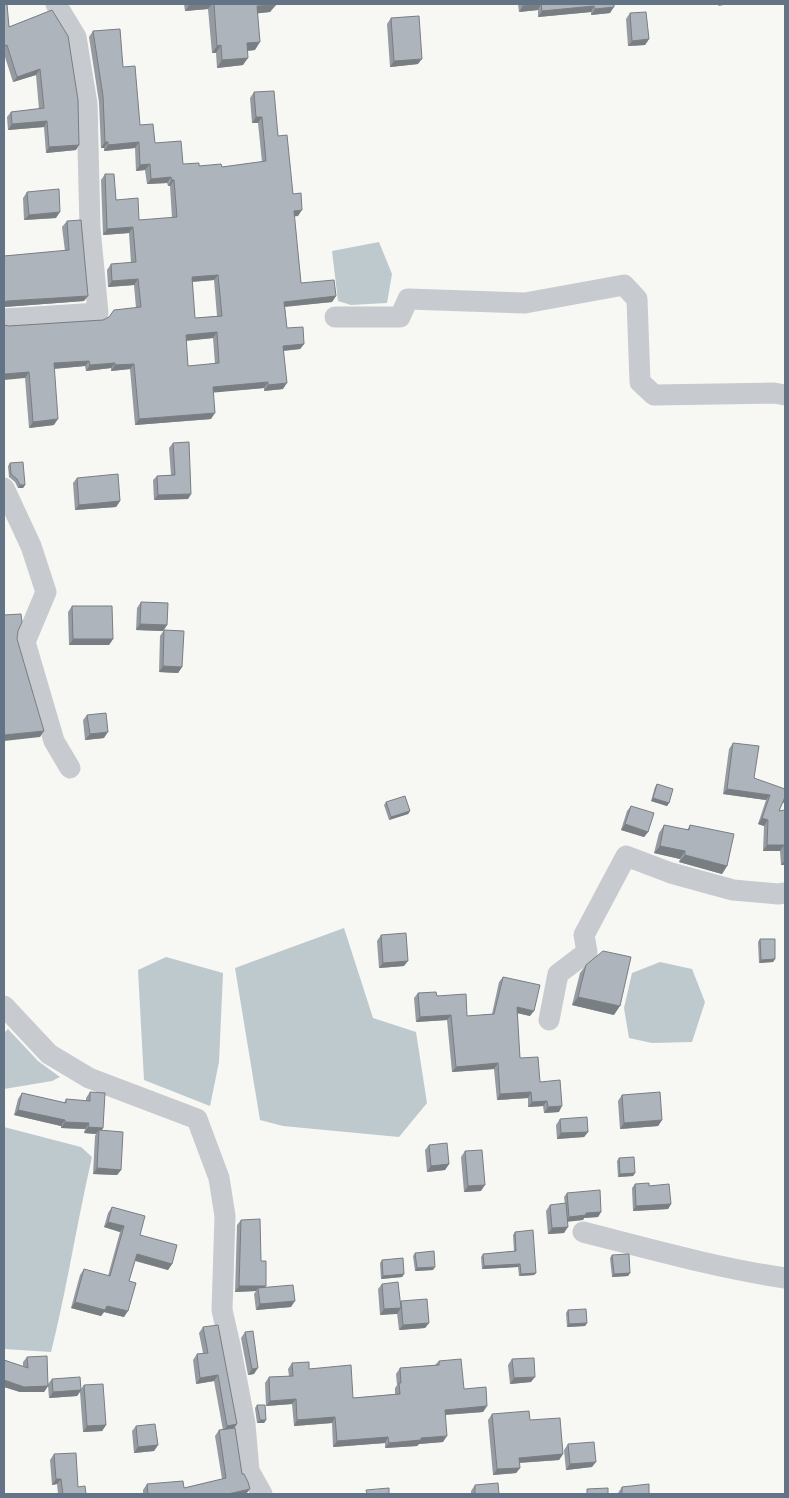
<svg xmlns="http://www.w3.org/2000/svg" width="789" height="1498" viewBox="0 0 789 1498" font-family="'PT Sans',sans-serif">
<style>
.water{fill:#bec9ce}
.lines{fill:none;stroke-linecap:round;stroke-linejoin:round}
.minor{stroke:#c7cace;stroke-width:21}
.wall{fill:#959ba1;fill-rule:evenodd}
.shaded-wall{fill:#797e83}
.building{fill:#adb4bb;stroke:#797e83;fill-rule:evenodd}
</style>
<rect width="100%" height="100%" fill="#f7f7f4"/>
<g class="water">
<polygon points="379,242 392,274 387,303 351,305 338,301 332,251"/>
<polygon points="344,928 373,1018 416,1032 427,1103 399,1137 283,1126 260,1120 235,968"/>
<polygon points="166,957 223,973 219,1062 210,1106 144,1080 138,970"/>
<polygon points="660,962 692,969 705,1002 692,1042 652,1043 629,1038 624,1008 632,973"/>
<polygon points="8,1029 38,1061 60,1077 52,1081 4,1089 4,1033"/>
<path d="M4 1127 81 1147 92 1157C77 1222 67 1288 51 1352L4 1349Z"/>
</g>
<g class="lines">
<g class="minor">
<polyline points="335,317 400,317 408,299 525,303 624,285 637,299 640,382 654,395 774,393 785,395"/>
<polyline points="4,319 98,313 90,228 87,104 76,37 56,4"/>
<polyline points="4,488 31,546 46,592 25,642 54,741 70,768"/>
<polyline points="4,1006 49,1054 89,1078 197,1119 219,1178 225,1216 222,1310 230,1345 245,1424 249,1471 262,1494"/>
<polyline points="549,1020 558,974 587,952 584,935 626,856 671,873 733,890 778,894 785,893"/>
<path d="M583 1232C650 1249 717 1268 785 1278"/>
</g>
</g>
<g class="wall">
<polygon points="4,4 9,27 52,10 76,150 46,153 44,127 8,130 7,117 11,112 39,109 36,75 13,82 4,54"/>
<polygon points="184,4 276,4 270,12 258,13 255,50 248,51 243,65 217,68 216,53 212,53 208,9 185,11"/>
<polygon points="518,4 614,4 610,13 591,15 591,12 538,17 538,10 519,12"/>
<polygon points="630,13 649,39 645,45 628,46 626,19"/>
<polygon points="391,18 418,64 390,67 387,24"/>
<path d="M93 31 123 67 140 125 155 143 183 164 199 166 222 167 262 162 258 123H252L250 98 254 92 278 136 293 194 298 216H294L301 283 336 296 332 302 285 307 287 328 304 344 300 349 284 351 283 389 264 391V388L213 392 211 419 135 425 130 369 111 371V368L86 371 85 366 54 369V425L29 428 25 378 9 326 103 320 109 318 114 310 136 308 134 285 108 287 107 270 111 264 131 263 129 233 103 235 101 180 105 174 116 200 139 220 172 218 170 186H168L167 183 147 184 145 170 136 171 135 148 104 151V148H101L99 102 89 37ZM214 280 217 316 195 318 192 282ZM213 338 215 364 188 366 186 341Z"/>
<polygon points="27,192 56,218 24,220 23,198"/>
<polygon points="67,221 84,301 4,307 4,256 65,251 62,227"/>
<polygon points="173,443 191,494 188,499 154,500 153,480 157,476 171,475 169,448"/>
<polygon points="10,463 25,485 23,488 18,488 15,482 9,477 8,466"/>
<polygon points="77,478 120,501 116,507 75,510 73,483"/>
<polygon points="141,602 167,625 163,631 136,630 137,608"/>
<polygon points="72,606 113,639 109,645 69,645 68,612"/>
<polygon points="164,630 182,667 178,673 159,672 160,636"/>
<polygon points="87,715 104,738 85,740 83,720"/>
<polygon points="733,743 754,778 785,803 782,802 779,811 785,810 785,865 781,865 780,851 763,851 764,826 758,824 766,800 723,794 729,749"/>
<polygon points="657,784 669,803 667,806 651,801 655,787"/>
<polygon points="386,802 410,811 408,814 389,820 384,805"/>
<polygon points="631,806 648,832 644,837 621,830 627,811"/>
<polygon points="664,825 687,830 690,825 727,866 722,874 679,862 680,859 654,853 659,833"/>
<polygon points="381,935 404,966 379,968 377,941"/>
<polygon points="760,939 775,959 773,962 759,963 758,942"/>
<polygon points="586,965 614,1015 572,1005 580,973"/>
<polygon points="503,977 530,1016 517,1013 520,1058 540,1082 559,1112 544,1113 543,1106 528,1107 528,1098 497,1100 494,1069 452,1072 447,1020 416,1022 414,998 418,993 437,996 467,1016 492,1014 499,982"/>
<polygon points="90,1092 103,1128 102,1130 121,1170 117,1175 93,1174 95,1136 96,1134 84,1133 85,1129 61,1128 61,1126 14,1115 18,1099 22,1093 64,1103 66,1099 86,1101 86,1098"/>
<polygon points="622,1095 662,1120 658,1126 620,1129 618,1101"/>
<polygon points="560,1119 588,1132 584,1137 557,1139 556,1125"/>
<polygon points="429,1145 449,1164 445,1170 427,1172 425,1150"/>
<polygon points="465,1151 481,1191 464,1192 461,1157"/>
<polygon points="619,1158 635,1173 633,1176 618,1177 617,1161"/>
<polygon points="635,1184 649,1186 671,1204 668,1209 633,1211 632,1188"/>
<polygon points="567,1193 601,1212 598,1217 584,1218 583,1220 568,1221 564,1233 548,1234 546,1211 550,1205 565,1204 564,1197"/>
<polygon points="112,1207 140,1235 172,1264 168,1270 135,1261 129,1281 124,1317 104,1312 101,1316 71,1308 80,1275 84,1269 108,1276 120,1232 104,1227 108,1213"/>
<polygon points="241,1220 261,1261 264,1288 291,1307 256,1310 254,1294 256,1291 235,1292 237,1225"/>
<polygon points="515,1232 536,1273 534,1275 519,1276 518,1267 482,1269 481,1257 483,1254 514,1251 513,1235"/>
<polygon points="415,1253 433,1270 415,1271 413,1256"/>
<polygon points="612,1255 630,1273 628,1276 612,1277 610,1258"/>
<polygon points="382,1260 404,1274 402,1277 381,1279 380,1263"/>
<polygon points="382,1284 400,1302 429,1323 425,1328 399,1330 397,1313 380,1315 378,1289"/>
<polygon points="568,1310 587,1323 585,1326 567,1327 566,1313"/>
<polygon points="203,1327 234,1428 242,1474 246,1494 143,1494 143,1490 147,1484 184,1488 222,1479 215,1436 219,1430 223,1430 214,1381 196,1384 193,1360 197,1354 203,1353 199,1333"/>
<polygon points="245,1332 254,1374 248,1375 241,1338"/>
<polygon points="27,1357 48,1384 52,1379 81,1389 84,1385 106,1425 102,1431 83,1432 80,1392 77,1396 49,1398 48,1386 44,1392 20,1392 4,1387 4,1360 23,1367 23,1362"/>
<polygon points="512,1359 531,1382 510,1384 508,1365"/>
<polygon points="439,1361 464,1389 487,1406 483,1412 445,1415 443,1442 419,1444 417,1446 385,1448 385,1443 333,1447 332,1423 294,1426 292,1404 266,1406 265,1383 269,1377 289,1376 288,1369 292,1363 309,1369 353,1398 395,1394 395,1388 397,1385 396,1374 400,1368 435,1365"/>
<polygon points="257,1405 266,1420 264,1423 257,1423 255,1408"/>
<polygon points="492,1414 530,1420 563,1454 559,1460 519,1463 520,1468 516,1473 493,1475 488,1420"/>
<polygon points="136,1426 158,1445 154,1451 134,1453 132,1431"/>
<polygon points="568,1444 592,1467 566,1470 564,1450"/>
<polygon points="54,1454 78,1487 86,1494 58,1494 57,1484 52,1485 50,1460"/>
<polygon points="475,1485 499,1494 471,1494 471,1491"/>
<polygon points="622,1487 649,1494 618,1494 618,1493"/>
</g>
<g class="shaded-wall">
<polygon points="190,4 212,4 208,9 185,11"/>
<polygon points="541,4 538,10 519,12 523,6"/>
<polygon points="720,4 729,4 718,6"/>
<polygon points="276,5 270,12 252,14 257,6"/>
<polygon points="594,6 591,12 538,17 542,11"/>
<polygon points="614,7 610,13 591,15 595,9"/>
<polygon points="649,39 645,45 628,46 632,41"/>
<polygon points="260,42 255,50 242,51 247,43"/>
<polygon points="221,45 216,53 212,53 217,46"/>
<polygon points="248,58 243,65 217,68 222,60"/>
<polygon points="422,59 418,64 390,67 394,61"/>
<polygon points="40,69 36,75 13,82 17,77"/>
<polygon points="256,117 262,117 258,123 252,123"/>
<polygon points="47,121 44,127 8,130 12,124"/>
<polygon points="105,142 108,142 104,148 101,148"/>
<polygon points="139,142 135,148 104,151 108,145"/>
<polygon points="79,145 76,150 46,153 49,147"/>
<polygon points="150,164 145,170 136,171 140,165"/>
<polygon points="171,177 167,183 147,184 151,179"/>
<polygon points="172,180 174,180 170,186 168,186"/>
<polygon points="302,210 298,216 290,217 294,211"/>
<polygon points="60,212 56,218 24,220 29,215"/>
<polygon points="133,227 129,233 103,235 107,229"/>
<polygon points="218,275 214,280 188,282 192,277"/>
<polygon points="138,279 134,285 108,287 112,281"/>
<polygon points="88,296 84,301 4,307 4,302 7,301"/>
<polygon points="336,296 332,302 280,307 284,302"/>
<polygon points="217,332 213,338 182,341 186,335"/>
<polygon points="304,344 300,349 279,351 283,346"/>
<polygon points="89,361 85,366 50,369 54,363"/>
<polygon points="115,363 111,368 86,371 90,365"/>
<polygon points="134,364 130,369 111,371 115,365"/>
<polygon points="29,372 25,378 4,380 4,374"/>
<polygon points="268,382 264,388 209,393 213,387"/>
<polygon points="287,383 283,389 264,391 268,385"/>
<polygon points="215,413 211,419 135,425 139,419"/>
<polygon points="58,419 54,425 29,428 33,422"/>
<polygon points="20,485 25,485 23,488 18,488"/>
<polygon points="191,494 188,499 154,500 158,495"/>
<polygon points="120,501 116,507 75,510 79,505"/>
<polygon points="140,624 167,625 163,631 136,630"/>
<polygon points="73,639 113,639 109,645 69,645"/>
<polygon points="163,666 182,667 178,673 159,672"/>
<polygon points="44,731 40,737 4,741 4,735"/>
<polygon points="108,732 104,738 85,740 90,734"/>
<polygon points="727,789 770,795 766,800 723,794"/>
<polygon points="785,797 785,803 781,802"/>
<polygon points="653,798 669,803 667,806 651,801"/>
<polygon points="410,811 408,814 389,820 391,817"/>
<polygon points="762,818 768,820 764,826 758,824"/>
<polygon points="625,824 648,832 644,837 621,830"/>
<polygon points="767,845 784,845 780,851 763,851"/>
<polygon points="660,846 685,851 680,859 654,853"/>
<polygon points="685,855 727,866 722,874 679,862"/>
<polygon points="785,860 785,865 781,865"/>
<polygon points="775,959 773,962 759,963 761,960"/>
<polygon points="408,961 404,966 379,968 383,963"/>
<polygon points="578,997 620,1006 614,1015 572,1005"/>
<polygon points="517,1007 534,1011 530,1016 513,1012"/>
<polygon points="451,1015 447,1020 416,1022 420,1017"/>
<polygon points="498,1063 494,1069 452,1072 456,1067"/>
<polygon points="531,1092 528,1098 497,1100 500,1094"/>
<polygon points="547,1101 543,1106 528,1107 532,1102"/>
<polygon points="562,1106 559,1112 544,1113 548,1107"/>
<polygon points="18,1110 65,1120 61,1126 14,1115"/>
<polygon points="662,1120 658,1126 620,1129 624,1123"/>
<polygon points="65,1122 89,1123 85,1129 61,1128"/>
<polygon points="88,1127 103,1128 99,1134 99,1130 96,1134 84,1133"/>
<polygon points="588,1132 584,1137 557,1139 561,1133"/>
<polygon points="449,1164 445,1170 427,1172 431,1166"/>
<polygon points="97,1168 121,1170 117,1175 93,1174"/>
<polygon points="635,1173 633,1176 618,1177 620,1174"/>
<polygon points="485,1185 481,1191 464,1192 468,1186"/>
<polygon points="671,1204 668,1209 633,1211 636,1206"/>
<polygon points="601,1212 598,1217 584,1218 583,1220 566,1222 569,1217 586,1213"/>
<polygon points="108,1222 124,1226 120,1232 104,1227"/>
<polygon points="568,1227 564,1233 548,1234 552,1228"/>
<polygon points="137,1254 172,1264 168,1270 133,1260"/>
<polygon points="520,1264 518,1267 482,1269 484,1266"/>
<polygon points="435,1267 433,1270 415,1271 417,1268"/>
<polygon points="536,1273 534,1275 519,1276 521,1274"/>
<polygon points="630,1273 628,1276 612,1277 614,1274"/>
<polygon points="404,1274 402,1277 381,1279 383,1276"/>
<polygon points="239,1286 266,1286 262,1291 258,1288 256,1291 235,1292"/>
<polygon points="295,1301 291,1307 256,1310 260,1304"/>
<polygon points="75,1302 107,1306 128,1311 124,1317 104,1312 101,1316 71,1308"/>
<polygon points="401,1308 397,1314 380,1315 384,1309"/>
<polygon points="429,1323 425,1328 399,1330 403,1325"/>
<polygon points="587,1323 585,1326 567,1327 569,1324"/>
<polygon points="258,1368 254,1374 248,1375 252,1369"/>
<polygon points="218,1375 214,1381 196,1384 200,1378"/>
<polygon points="535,1377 531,1382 510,1384 514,1378"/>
<polygon points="4,1380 48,1386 44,1392 20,1392 4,1387"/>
<polygon points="81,1390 77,1396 49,1398 53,1392"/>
<polygon points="296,1399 292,1404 266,1406 270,1401"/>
<polygon points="487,1406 483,1412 441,1415 445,1410"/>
<polygon points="335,1417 332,1423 294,1426 297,1420"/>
<polygon points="260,1420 266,1420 264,1423 257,1423"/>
<polygon points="237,1424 233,1430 223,1432 227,1426"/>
<polygon points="106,1425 102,1431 83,1432 87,1426"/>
<polygon points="447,1436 443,1442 419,1444 417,1446 385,1448 389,1443 421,1438"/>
<polygon points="388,1437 385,1443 333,1447 337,1441"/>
<polygon points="158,1445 154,1451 134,1453 138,1447"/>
<polygon points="563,1454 559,1460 515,1463 519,1458"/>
<polygon points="596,1462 592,1467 566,1470 570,1464"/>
<polygon points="520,1468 516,1473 493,1475 497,1469"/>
<polygon points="56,1479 61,1479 57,1484 52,1485"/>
<polygon points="250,1489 246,1494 228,1494"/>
</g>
<g class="building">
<polygon points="4,4 7,4 9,27 52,10 68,36 78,100 79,145 49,147 47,121 12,124 11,112 44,108 40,69 17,77 7,45 4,46"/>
<polygon points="214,4 276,4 276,5 257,6 260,42 247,43 248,58 222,60 221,45 217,46"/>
<polygon points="523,4 614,4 614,7 595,9 594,6 542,11 541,4 523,6"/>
<polygon points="646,12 649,39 632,41 630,13"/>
<polygon points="419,16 422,59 394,61 391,18"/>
<path d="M120 29 123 67 135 66 140 125 153 124 155 143 181 141 183 164 199 163V166L221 164 222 167 266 161 262 117H256L254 92 274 91 278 136 287 135 293 194 301 193 302 210 294 211 301 283 334 280 336 296 284 302 287 328 303 327 304 344 283 346 287 383 268 385V382L213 387 215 413 139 419 134 364 115 365V363L90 365 89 361 54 363 58 419 33 422 29 372 4 374V325L9 326 103 320 109 317 114 310 141 307 138 279 112 281 111 264 136 262 133 227 107 229 105 174H114L116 200 138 198 139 220 177 217 174 180H172L171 177 151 179 150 164 140 165 139 142 108 145V142H105L103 96 93 31ZM218 275 222 316 195 318 192 277ZM217 332 219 363 188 366 186 335Z"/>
<polygon points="59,189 60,212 29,215 27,192"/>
<polygon points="81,220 88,296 7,301 4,302 4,256 69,250 67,221"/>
<polygon points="189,442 191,494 158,495 157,476 175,475 173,443"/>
<polygon points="23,462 25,485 20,485 17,479 11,474 10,463"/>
<polygon points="118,474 120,501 79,505 77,478"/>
<polygon points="141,602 168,603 167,625 140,624"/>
<polygon points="72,606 112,606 113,639 73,639"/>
<polygon points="21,614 22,622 18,631 17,639 44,731 4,735 4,615"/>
<polygon points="164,630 184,631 182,667 163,666"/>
<polygon points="106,713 108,732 90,734 87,715"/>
<polygon points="733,743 759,746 754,778 785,789 785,797 779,811 785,810 785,860 784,845 767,845 768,820 762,818 770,795 727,789"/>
<polygon points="657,784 673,789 669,803 653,798"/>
<polygon points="405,796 410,811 391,817 386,802"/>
<polygon points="631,806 654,813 648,832 625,824"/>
<polygon points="664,825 689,830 690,825 734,834 727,866 685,855 685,851 660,846"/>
<polygon points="406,933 408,961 383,963 381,935"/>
<polygon points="760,939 775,939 775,959 761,960"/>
<polygon points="603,951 631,957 620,1006 578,997 586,965"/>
<polygon points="503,977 540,985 534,1011 517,1007 520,1058 538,1057 540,1082 560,1080 562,1106 548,1107 547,1101 532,1102 531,1092 500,1094 498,1063 456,1067 451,1015 420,1017 418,993 436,992 437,996 466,994 467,1016 494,1014"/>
<polygon points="90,1092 105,1093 103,1128 88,1127 89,1123 65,1122 65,1120 18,1110 22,1093 66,1103 66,1099 90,1101"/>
<polygon points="660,1092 662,1120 624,1123 622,1095"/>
<polygon points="587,1117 588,1132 561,1133 560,1119"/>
<polygon points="99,1130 123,1132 121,1170 97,1168"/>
<polygon points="447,1143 449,1164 431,1166 429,1145"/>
<polygon points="482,1150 485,1185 468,1186 465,1151"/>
<polygon points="634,1157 635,1173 620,1174 619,1158"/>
<polygon points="649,1183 649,1186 669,1184 671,1204 636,1206 635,1184"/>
<polygon points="600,1190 601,1212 586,1213 586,1215 569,1217 567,1193"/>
<polygon points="566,1203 568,1227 552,1228 550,1205"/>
<polygon points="112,1207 145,1216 140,1235 177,1245 172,1264 137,1254 129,1281 136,1283 128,1311 107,1306 105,1310 75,1302 84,1269 110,1276 124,1226 108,1222"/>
<polygon points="260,1219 261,1261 266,1261 266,1286 239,1286 241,1220"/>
<polygon points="533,1230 536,1273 521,1274 520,1264 484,1266 483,1254 516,1251 515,1232"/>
<polygon points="434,1251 435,1267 417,1268 415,1253"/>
<polygon points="629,1254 630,1273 614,1274 612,1255"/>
<polygon points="403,1258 404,1274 383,1276 382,1260"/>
<polygon points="398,1282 401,1308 384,1309 382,1284"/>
<polygon points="293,1285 295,1301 260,1304 258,1288"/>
<polygon points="427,1299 429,1323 403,1325 401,1301"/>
<polygon points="586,1309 587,1323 569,1324 568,1310"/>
<polygon points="218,1325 237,1424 227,1426 218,1375 200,1378 197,1354 208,1353 203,1327"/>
<polygon points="253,1331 258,1368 252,1369 245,1332"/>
<polygon points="47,1356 48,1386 24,1387 4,1380 4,1360 28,1368 27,1357"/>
<polygon points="534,1358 535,1377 514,1378 512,1359"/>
<polygon points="461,1359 464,1389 486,1387 487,1406 445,1410 447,1436 421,1438 421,1440 389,1443 388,1437 337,1441 335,1417 297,1420 296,1399 270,1401 269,1377 293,1376 292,1363 309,1362 309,1369 351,1365 353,1398 400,1394 399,1383 401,1383 400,1368 439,1365 439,1361"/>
<polygon points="80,1377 81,1390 53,1392 52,1379"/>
<polygon points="103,1384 106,1425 87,1426 84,1385"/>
<polygon points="257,1405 265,1405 266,1420 260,1420"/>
<polygon points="529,1411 530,1420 560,1418 563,1454 519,1458 520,1468 497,1469 492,1414"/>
<polygon points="155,1424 158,1445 138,1447 136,1426"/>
<polygon points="235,1428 242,1474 244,1474 248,1482 250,1489 228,1494 148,1494 147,1484 183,1481 184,1488 226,1478 219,1430"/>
<polygon points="594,1442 596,1462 570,1464 568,1444"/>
<polygon points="76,1453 78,1487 85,1486 86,1494 63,1494 61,1479 56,1479 54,1454"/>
<polygon points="498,1483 499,1494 475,1494 475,1485"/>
<polygon points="649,1484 649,1494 622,1494 622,1487"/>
<polygon points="389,1488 389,1494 367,1494 366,1490"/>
<polygon points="608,1488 608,1494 587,1494 587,1489"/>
</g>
<rect width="789" height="1498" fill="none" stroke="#647487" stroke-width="10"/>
</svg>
